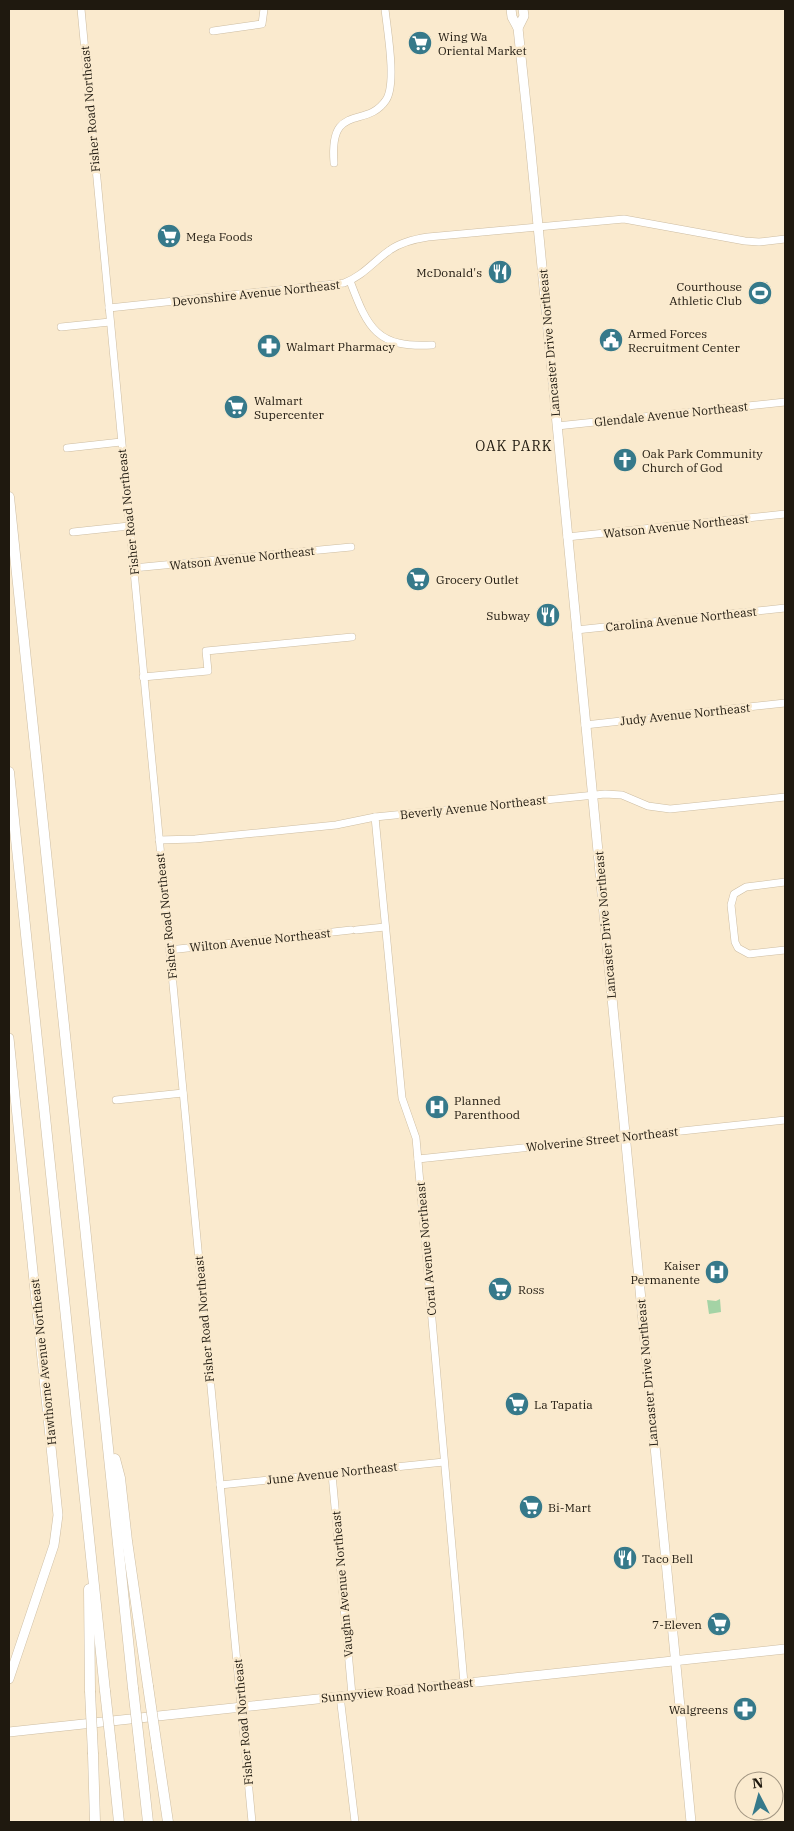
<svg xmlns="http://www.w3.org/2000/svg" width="794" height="1831" viewBox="0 0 794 1831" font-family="'IBM Plex Serif',serif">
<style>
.green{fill:#a4d3a5}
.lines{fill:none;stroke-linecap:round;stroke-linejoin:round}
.minor-casing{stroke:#cdbda2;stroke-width:8}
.major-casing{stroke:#cdbda2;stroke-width:10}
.highway-casing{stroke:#cdbda2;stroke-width:11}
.minor{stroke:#fff;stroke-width:7}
.major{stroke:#fff;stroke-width:9}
.highway{stroke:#fff;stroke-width:10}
.highway-bridge-casing{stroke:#cdbda2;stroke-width:11;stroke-linecap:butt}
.highway-bridge{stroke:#fff;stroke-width:10}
.labels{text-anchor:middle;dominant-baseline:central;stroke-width:5;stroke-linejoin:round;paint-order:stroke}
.poi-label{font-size:12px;fill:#1f190f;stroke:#faeace;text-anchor:start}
.street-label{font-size:12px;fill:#1f190f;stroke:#faeace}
.neighbourhood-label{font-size:14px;letter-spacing:1px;fill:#1f190f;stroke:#faeace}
</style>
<rect width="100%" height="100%" fill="#faeace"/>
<polygon class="green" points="720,1299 721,1312 709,1314 707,1300 716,1301"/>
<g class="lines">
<g class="minor-casing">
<g id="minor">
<polyline points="81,9 252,1822"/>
<polyline points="213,31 262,24 264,9"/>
<path d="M334 163C329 101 366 130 386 100 397 83 387 29 385 9"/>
<path d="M350 281C368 329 377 348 432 345"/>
<path d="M109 308 344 283C363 276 374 261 390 250 401 242 415 239 428 237L624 219 745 241 759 242 785 239"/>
<polyline points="61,327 110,322"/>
<polyline points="557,426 785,402"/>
<polyline points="67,448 121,442"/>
<polyline points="73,532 129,526"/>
<polyline points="567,537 785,514"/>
<polyline points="133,568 351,547"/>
<polyline points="576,630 785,608"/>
<polyline points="143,677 208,671 206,651 352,637"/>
<polyline points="585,725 785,703"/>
<polyline points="375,817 402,1098 416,1138 464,1683"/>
<polyline points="159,840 195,839 267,832 336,825 375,817 605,794 622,795 648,806 670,809 785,797"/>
<polyline points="785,882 746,887 734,894 731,905 735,942 738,948 749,954 785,950"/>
<polyline points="356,930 385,927"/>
<polyline points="169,950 351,930"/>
<polyline points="116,1100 183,1093"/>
<polyline points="418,1159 785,1120"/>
<polyline points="332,1474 352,1695"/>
<polyline points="220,1485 444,1462"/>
<polyline points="340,1696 355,1822"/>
</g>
</g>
<g class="major-casing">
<g id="major">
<polyline points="511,9 512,17 518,28 530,142 691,1822"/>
<polyline points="518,28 524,16 523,9"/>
<polyline points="9,1038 58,1515 54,1545 9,1679"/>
<polyline points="9,1732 785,1649"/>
</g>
</g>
<g class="highway-casing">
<g id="highway">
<polyline points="9,497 133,1688"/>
<polyline points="9,772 105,1691"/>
<polyline points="115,1459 120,1478 127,1541 148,1686"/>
<polyline points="89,1589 90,1691"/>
<polyline points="157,1748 168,1822"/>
<polyline points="140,1750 148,1822"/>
<polyline points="93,1754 95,1822"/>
<polyline points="112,1754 119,1822"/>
</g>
</g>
<use href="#minor" class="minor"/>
<use href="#major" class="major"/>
<use href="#highway" class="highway"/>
<g class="highway-bridge-casing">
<g id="highway-bridge">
<polyline points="148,1686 157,1748"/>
<polyline points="133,1688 140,1750"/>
<polyline points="90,1691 93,1754"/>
<polyline points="105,1691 112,1754"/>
</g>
</g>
<use href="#highway-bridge" class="highway-bridge"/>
</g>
<defs>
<g id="supermarket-disc" transform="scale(1.25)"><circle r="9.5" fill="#36798a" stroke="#faeace"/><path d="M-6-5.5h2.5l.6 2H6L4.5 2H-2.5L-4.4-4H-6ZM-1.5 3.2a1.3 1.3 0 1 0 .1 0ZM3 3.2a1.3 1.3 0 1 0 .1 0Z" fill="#fff"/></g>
<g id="restaurant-disc" transform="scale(1.25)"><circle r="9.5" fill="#36798a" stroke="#faeace"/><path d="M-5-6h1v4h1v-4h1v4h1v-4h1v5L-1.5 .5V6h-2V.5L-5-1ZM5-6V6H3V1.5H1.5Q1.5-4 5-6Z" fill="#fff"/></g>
<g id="stadium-disc" transform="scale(1.25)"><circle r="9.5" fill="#36798a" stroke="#faeace"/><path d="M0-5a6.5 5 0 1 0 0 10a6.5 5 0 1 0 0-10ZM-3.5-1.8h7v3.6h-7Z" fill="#fff"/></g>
<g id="civic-disc" transform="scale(1.25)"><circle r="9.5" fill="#36798a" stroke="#faeace"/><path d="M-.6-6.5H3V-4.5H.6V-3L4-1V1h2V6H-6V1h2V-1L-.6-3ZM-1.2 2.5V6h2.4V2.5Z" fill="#fff"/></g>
<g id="pharmacy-disc" transform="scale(1.25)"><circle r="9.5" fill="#36798a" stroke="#faeace"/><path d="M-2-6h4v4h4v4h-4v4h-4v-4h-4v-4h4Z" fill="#fff"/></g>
<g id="church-disc" transform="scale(1.25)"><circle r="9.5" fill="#36798a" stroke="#faeace"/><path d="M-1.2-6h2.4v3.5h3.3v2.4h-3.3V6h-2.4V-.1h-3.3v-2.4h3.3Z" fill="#fff"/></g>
<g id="hospital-disc" transform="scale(1.25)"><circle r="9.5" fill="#36798a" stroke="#faeace"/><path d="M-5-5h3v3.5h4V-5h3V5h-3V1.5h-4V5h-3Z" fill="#fff"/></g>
</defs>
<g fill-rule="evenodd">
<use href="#supermarket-disc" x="420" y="43"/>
<use href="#supermarket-disc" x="169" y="236"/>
<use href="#restaurant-disc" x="500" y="272"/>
<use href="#stadium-disc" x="760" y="293"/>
<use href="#civic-disc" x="611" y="340"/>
<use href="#pharmacy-disc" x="269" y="346"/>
<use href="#supermarket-disc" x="236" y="407"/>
<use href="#church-disc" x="625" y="460"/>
<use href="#supermarket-disc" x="418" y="579"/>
<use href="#restaurant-disc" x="548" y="615"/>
<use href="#hospital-disc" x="437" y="1107"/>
<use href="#hospital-disc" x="717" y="1272"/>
<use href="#supermarket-disc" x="500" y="1289"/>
<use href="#supermarket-disc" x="517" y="1404"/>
<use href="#supermarket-disc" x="531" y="1507"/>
<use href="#restaurant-disc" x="625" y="1558"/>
<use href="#supermarket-disc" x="719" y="1624"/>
<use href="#pharmacy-disc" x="745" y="1709"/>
</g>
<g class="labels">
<g class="poi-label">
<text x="438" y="36">Wing Wa<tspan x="438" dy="14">Oriental Market</tspan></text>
<text x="186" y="236">Mega Foods</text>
<text x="482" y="272" text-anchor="end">McDonald's</text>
<text x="742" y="286" text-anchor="end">Courthouse<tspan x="742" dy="14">Athletic Club</tspan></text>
<text x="628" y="333">Armed Forces<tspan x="628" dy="14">Recruitment Center</tspan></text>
<text x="286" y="346">Walmart Pharmacy</text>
<text x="254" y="400">Walmart<tspan x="254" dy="14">Supercenter</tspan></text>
<text x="642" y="453">Oak Park Community<tspan x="642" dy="14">Church of God</tspan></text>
<text x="436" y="579">Grocery Outlet</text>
<text x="530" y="615" text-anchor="end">Subway</text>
<text x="454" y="1100">Planned<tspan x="454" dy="14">Parenthood</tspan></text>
<text x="700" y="1265" text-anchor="end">Kaiser<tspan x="700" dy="14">Permanente</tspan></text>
<text x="518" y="1289">Ross</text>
<text x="534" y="1404">La Tapatia</text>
<text x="548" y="1507">Bi-Mart</text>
<text x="642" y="1558">Taco Bell</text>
<text x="702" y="1624" text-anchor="end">7-Eleven</text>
<text x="728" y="1709" text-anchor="end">Walgreens</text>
</g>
<g class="street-label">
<text transform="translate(90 109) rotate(-95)">Fisher Road Northeast</text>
<text transform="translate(256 293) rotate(-6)">Devonshire Avenue Northeast</text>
<text transform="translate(549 343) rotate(-95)">Lancaster Drive Northeast</text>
<text transform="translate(671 414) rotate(-6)">Glendale Avenue Northeast</text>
<text transform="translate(128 512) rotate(-96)">Fisher Road Northeast</text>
<text transform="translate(676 526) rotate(-6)">Watson Avenue Northeast</text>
<text transform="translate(242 558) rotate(-6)">Watson Avenue Northeast</text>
<text transform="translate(681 619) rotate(-6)">Carolina Avenue Northeast</text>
<text transform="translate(685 714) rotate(-6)">Judy Avenue Northeast</text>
<text transform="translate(473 807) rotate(-6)">Beverly Avenue Northeast</text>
<text transform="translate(166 916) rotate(-96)">Fisher Road Northeast</text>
<text transform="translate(605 925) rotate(-95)">Lancaster Drive Northeast</text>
<text transform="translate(260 940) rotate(-6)">Wilton Avenue Northeast</text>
<text transform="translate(602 1139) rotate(-6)">Wolverine Street Northeast</text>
<text transform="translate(426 1249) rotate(-95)">Coral Avenue Northeast</text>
<text transform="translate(204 1319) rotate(-95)">Fisher Road Northeast</text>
<text transform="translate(43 1362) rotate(-96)">Hawthorne Avenue Northeast</text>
<text transform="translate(647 1373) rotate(-95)">Lancaster Drive Northeast</text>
<text transform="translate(332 1473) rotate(-6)">June Avenue Northeast</text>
<text transform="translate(342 1584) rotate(-95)">Vaughn Avenue Northeast</text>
<text transform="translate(397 1690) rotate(-6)">Sunnyview Road Northeast</text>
<text transform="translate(243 1722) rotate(-95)">Fisher Road Northeast</text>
</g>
<g class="neighbourhood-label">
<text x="514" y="446">OAK PARK</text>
</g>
</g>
<rect width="794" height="1831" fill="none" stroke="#1f190f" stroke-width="20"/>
<g transform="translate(759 1796) rotate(354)"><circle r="24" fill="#faeace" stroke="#a29682"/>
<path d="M0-4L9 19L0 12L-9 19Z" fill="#36798a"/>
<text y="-8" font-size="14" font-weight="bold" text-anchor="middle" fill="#1f190f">N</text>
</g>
</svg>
